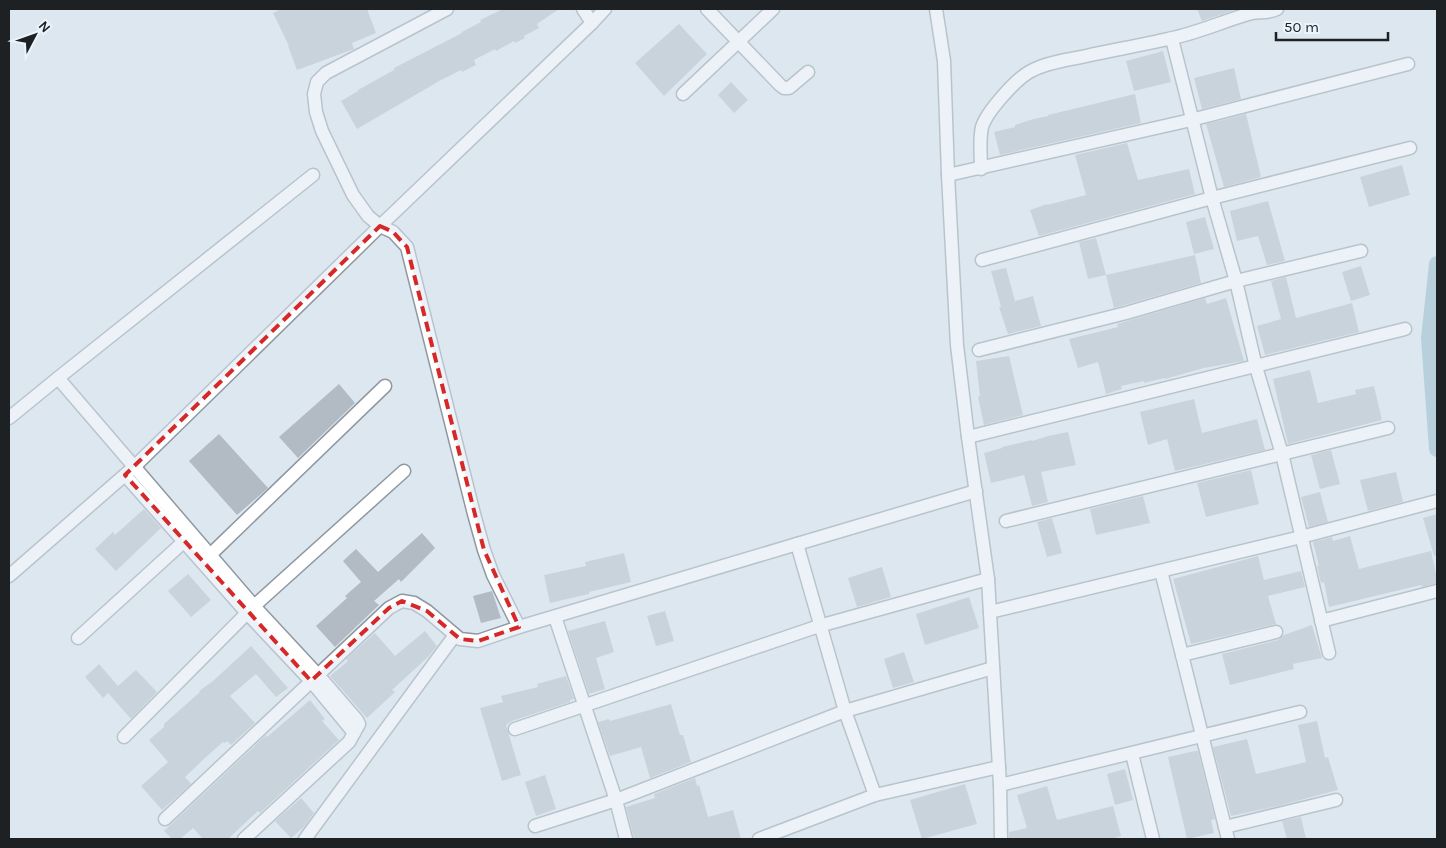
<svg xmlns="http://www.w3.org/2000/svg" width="1446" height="848" viewBox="0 0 1446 848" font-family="Karla,sans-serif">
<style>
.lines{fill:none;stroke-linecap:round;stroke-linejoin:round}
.canal{stroke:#8db3c1;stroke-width:16}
.building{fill:#b2bbc3}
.street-casing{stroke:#8f98a1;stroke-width:15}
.street{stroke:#fff;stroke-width:12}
.marked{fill:none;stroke:#d62828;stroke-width:4;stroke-dasharray:10 6;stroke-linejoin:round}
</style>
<rect width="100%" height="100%" fill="#dde7f0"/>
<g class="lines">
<polyline class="canal" points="1437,264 1429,338 1437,449"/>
</g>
<g class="building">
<polygon points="281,9 367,9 376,33 352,43 354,49 297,70 288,46 289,46 273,13"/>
<polygon points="503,9 559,9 537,24 539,28 524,36 525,38 515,43 514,41 496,51 495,49 474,60 476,65 462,72 461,70 441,80 357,129 341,101 358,91 358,90 394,70 394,68 462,33 462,32 481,22 480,20"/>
<polygon points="1197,9 1237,9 1202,21"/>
<polygon points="679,24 707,54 664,96 635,63"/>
<polygon points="1163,51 1171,82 1134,91 1126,61"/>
<polygon points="1234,68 1241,99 1202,109 1194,78"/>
<polygon points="731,82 748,100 734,113 718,95"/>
<polygon points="1135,94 1141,123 1000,155 994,132 1015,127 1015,125 1030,120 1048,116 1048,115"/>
<polygon points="1246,114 1261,177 1224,187 1206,124"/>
<polygon points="1127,143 1138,180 1189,169 1195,194 1039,236 1030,210 1047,204 1047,205 1086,195 1075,155"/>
<polygon points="1402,165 1410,195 1369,207 1360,177"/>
<polygon points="1268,201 1285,261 1267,265 1258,236 1237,241 1230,211"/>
<polygon points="1205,217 1214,249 1194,254 1186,222"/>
<polygon points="1096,238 1106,275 1088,279 1079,242"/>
<polygon points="1195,255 1201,283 1114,308 1106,275"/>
<polygon points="1361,266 1370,295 1351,301 1342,272"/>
<polygon points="1006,268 1015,301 1033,296 1041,326 1008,334 999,307 1001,307 991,271"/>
<polygon points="1286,277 1296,318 1352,303 1359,332 1265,355 1257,326 1281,319 1271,281"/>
<polygon points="1205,298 1207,304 1226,298 1244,361 1204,368 1165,379 1165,378 1144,383 1144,381 1121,386 1122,389 1106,394 1098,362 1078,368 1069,339 1118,327 1117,324"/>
<polygon points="1009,356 1023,415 984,425 978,397 980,396 976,361"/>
<polygon points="1310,370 1318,403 1356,394 1355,390 1374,386 1382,420 1288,444 1273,379"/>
<polygon points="339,384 355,403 298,458 279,437"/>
<polygon points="1194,399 1202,433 1257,419 1265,450 1175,471 1167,439 1148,445 1140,412"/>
<polygon points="1068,432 1076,465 1041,472 1048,502 1032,506 1024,475 991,483 984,453 1002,448 1002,447 1032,440 1032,441 1048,436"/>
<polygon points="219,434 268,488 237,515 189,461"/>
<polygon points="1331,450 1340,484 1320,489 1311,455"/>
<polygon points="1251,470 1259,504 1206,517 1197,483"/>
<polygon points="1396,472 1403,502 1368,511 1360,480"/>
<polygon points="1320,492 1328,522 1309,527 1301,497"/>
<polygon points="1143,496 1150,523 1096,535 1090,509"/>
<polygon points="144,509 161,528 116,571 95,549 113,532 115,535"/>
<polygon points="1437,514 1437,555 1434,556 1423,518"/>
<polygon points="1052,518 1062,553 1047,557 1037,522"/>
<polygon points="422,533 435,548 401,582 399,579 374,601 379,605 335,647 316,626 347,598 345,596 361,582 343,561 356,549 378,572"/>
<polygon points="1350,536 1359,569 1431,551 1437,578 1437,583 1422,587 1421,585 1329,607 1324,582 1321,583 1317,566 1319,566 1313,542 1332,537 1333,541"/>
<polygon points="624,553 631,582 589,592 589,594 550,603 544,575 586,566 585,562"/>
<polygon points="1258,556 1264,580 1301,571 1305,587 1268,596 1276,624 1191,644 1173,579"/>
<polygon points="882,567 891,597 857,607 848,578"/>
<polygon points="188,574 211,600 191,617 168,591"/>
<polygon points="492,591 501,618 481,623 473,596"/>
<polygon points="969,597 979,628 925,645 916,614"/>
<polygon points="665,611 674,641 656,646 647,616"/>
<polygon points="605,621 614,652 596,658 605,689 589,694 568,631"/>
<polygon points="1312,625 1322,658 1293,664 1294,669 1230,685 1222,654 1278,640 1284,635"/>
<polygon points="425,631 437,646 429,656 392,690 395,692 367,718 330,676 348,661 346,659 375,633 395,656"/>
<polygon points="251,646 288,688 276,697 256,674 230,696 255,723 231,745 227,741 225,743 223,742 205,758 185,777 191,784 162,810 141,786 168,762 149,740 164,727 164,724 200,692 199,691 213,681"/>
<polygon points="904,652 914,682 893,688 884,659"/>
<polygon points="99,664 118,686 136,670 157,692 131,719 108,693 103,698 85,677"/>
<polygon points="566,676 574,699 570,700 570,702 512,721 506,725 521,775 502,781 480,708 503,702 501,696 538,687 537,684"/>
<polygon points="310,700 325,719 322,721 339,740 260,813 258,811 228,839 203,839 193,828 180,839 172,839 164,831 266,735 267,737"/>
<polygon points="671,704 680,735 683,735 691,762 650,778 641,747 610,756 598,722 609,719 610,721"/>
<polygon points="1317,721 1325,758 1328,757 1338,790 1278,806 1231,816 1213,747 1247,739 1256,774 1306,762 1298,725"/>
<polygon points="1195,751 1198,751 1215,819 1211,820 1214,833 1187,839 1168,757"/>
<polygon points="1125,769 1133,800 1115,805 1107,774"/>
<polygon points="545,775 556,809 536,816 525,782"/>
<polygon points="695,778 697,786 699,785 708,817 733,810 741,839 634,839 626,807 655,798 654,794"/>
<polygon points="965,784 977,824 922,839 910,800"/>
<polygon points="1047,786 1057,820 1113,806 1121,836 1111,839 1009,839 1009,832 1027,828 1017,795"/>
<polygon points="301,798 314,813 304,827 291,838 275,821"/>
<polygon points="1301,817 1306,839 1287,839 1282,821"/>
</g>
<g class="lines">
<g class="street-casing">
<g id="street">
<polyline points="447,9 326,73 317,82 314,94 316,112 322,131 353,195 368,216 380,226 393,232 407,247 474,514 484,550 493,575 519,627"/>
<polyline points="583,9 592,23"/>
<polyline points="707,9 780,85 784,88 789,88 808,72"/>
<polyline points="936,9 944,61 948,175 957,345 968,437 988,579 1000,785 1001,839"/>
<polyline points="1172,39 1212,198 1236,281 1256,367 1282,454 1329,653"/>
<polyline points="683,94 773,9"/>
<path d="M981 169C981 155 979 140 982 127 987 111 1017 78 1031 71 1048 62 1068 60 1086 56 1114 50 1141 45 1168 39 1195 34 1221 22 1248 14 1258 11 1266 14 1277 9"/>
<polyline points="948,175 1191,120 1408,64"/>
<polyline points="982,260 1212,198 1410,148"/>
<polyline points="979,350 1126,313 1236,281 1361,251"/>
<polyline points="58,378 254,606 318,675 357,720 359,724 349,742 244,839"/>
<polyline points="9,418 58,378 313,175"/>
<polyline points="968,437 1405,329"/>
<polyline points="125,475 247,613 311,681 354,733"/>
<polyline points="1006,521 1388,428"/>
<polyline points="797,544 845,711 875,795"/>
<polyline points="210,555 385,386"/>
<polyline points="1161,571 1228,839"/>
<polyline points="9,576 134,467 380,226 592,23 605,9"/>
<polyline points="990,612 1301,537 1437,501"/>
<polyline points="555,617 616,800 626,839"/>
<polyline points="1321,621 1437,591"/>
<polyline points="78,638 190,536"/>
<polyline points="1182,655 1276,632"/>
<polyline points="515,729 819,626 988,579"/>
<polyline points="124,737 254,606 404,471"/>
<polyline points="1132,754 1153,839"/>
<polyline points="1000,785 1300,712"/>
<polyline points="165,819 389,608 402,601 414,603 427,611 460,639 478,641 519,627 797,544 976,491"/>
<polyline points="535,826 616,800 845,711 993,668"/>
<polyline points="1225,827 1336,800"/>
<polyline points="305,839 455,635"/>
<polyline points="759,839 875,795 999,767"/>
</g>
</g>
<use href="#street" class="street"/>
</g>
<path d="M0 0H1446V848H0ZM380 226 393 232 407 247 484 550 519 627 478 641 460 639 427 611 402 601 389 608 311 681 125 475Z" fill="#dde7f0" fill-opacity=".55" fill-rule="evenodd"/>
<path class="marked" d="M380 226 393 232 407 247 484 550 519 627 478 641 460 639 427 611 402 601 389 608 311 681 125 475Z"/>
<rect width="1446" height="848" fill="none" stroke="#1d2124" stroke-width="20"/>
<g transform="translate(35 35) rotate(49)" stroke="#eaf4fd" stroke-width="4" paint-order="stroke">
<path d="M0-4L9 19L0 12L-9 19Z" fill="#1d2124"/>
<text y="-8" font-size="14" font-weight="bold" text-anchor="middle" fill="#1d2124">N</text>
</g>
<path d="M1276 32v8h112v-8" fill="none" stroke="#1d2124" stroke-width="2.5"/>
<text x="1284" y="32" font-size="15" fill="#1d2124" stroke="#eaf4fd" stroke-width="4" paint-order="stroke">50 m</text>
</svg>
